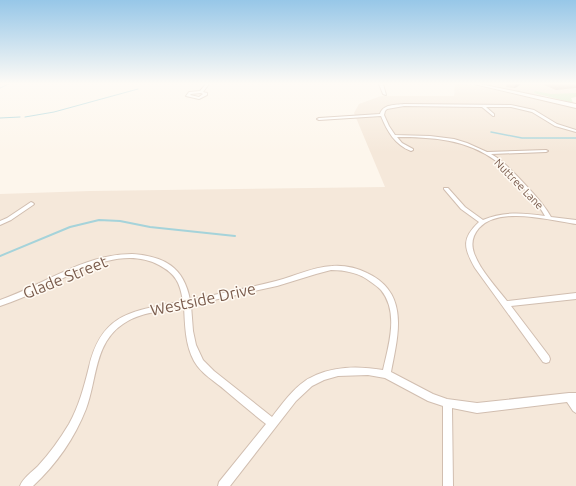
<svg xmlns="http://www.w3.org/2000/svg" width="576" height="486" viewBox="0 0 576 486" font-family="Ubuntu,sans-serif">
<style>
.residential{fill:#f5e8da}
.green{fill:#d8ecc9}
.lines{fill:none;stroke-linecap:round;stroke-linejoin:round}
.stream-far2{stroke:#a5d3da;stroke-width:1}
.stream-far1{stroke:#a5d3da;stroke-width:1.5}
.stream{stroke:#a5d3da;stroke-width:2}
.street-casing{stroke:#d1beb0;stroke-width:2}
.secondary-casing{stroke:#d6c0b0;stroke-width:2}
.street{fill:#fff;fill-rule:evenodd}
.secondary{fill:#fff;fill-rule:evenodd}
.wall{fill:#d1b7a8}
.shaded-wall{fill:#aa9588}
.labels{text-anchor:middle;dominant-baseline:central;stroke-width:3;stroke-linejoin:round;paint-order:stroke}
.far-street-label{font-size:11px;fill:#7a5c4d;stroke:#fffaf3}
.near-street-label{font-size:16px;fill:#7a5c4d;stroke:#fffaf3}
</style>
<rect width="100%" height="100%" fill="#fdf6ec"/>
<g class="residential">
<polygon points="455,84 467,84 576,108 576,486 0,486 0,194 90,191 385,187 354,113 359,104 381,96 454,96"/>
<polygon points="497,84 576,84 576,94 536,96 495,86"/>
</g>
<polygon class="green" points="535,91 551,94 576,93 576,97 571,98 573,103 534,93"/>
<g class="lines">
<g class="stream-far2">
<polyline points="0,88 9,84"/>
<polyline points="25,117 54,112 138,89"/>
<polyline points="0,118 20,117"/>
</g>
<polyline class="stream-far1" points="491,132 522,138 576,138"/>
<polyline class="stream" points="0,256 70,227 99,220 120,221 150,227 235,236"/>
<g class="street-casing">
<g id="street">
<path d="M206 84H209L203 92 207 93V95L199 99 186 96 189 92 200 91ZM201 93 203 94 199 97 190 95 191 94Z"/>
<polygon points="379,84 383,84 386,95 383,94"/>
<path d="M404 104 511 105 534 110 557 124 576 130V132L555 126 532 112 511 107H486L494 114V116H493L482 107 404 106 387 109 385 111 384 115 389 126 395 135 430 136 454 139 467 143 487 152 546 150 548 151 546 152 491 154C502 160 510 169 518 177 530 190 542 201 551 217L576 220V224C549 220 500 206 479 228 472 236 471 244 474 253 480 270 496 287 507 301L576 293V299L511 306 549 356 550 359 549 362 546 363 543 362 475 268C463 247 462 238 479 222L461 209 444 189V188H448L465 207 483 220C503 211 524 213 545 216 538 203 528 193 518 183 511 175 504 168 496 161 467 139 431 137 397 137L402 143 413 149V150L411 151C395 145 387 131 381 116L319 120 317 119 319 118 380 114C383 104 395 105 404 104Z"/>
<polygon points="31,202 33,203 34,204 33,205 11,220 0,225 0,221 7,218"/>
<path d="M132 254C164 256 184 267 190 300 219 294 248 288 276 281 295 276 313 267 332 266 344 265 357 268 367 273 410 293 398 335 391 372L433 394 447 399 477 403 569 393H576V413L573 411 567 402 477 413 452 408 453 486H443V406L428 401 385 378 368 375 338 376 324 380 312 386 296 401 230 486H218L219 482 266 424C252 413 239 402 226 391 215 381 201 374 194 361 185 344 185 325 184 306 164 311 140 312 123 324 94 343 97 380 86 409 75 437 56 465 33 486H20C23 478 32 472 38 466 50 453 60 439 69 424 79 406 84 387 89 367 102 311 135 311 183 301 180 283 176 274 159 265 122 245 76 272 43 288 29 295 15 301 0 306V300C44 285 84 254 132 254ZM331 270C345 270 360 273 371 282 374 284 378 287 381 290 399 312 389 344 383 370 360 366 337 366 316 375 313 377 308 378 305 381 292 390 282 404 272 417L214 371 203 360 196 345 193 331 191 305 277 286 316 274Z"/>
</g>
</g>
<g class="secondary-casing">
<polygon id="secondary" points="474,84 480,84 576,104 576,108"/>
</g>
<use href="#street" class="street"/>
<use href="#secondary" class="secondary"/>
</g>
<g class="wall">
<polygon points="507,84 521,84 517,87 514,88 506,87"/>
<polygon points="542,84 576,84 576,88 556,90"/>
</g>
<polygon class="shaded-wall" points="516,84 521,84 517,87 514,88"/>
<linearGradient id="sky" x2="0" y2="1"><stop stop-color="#97c7e8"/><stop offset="0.55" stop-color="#fefbf6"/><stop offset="1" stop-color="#fefbf6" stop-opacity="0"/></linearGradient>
<rect width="576" height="152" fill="url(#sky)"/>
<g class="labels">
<g class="far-street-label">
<text transform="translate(519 184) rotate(46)">Nuttree Lane</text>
</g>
<g class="near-street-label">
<text transform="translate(65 277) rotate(-22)">Glade Street</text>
<text transform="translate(203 299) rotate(-12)">Westside Drive</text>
</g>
</g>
</svg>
